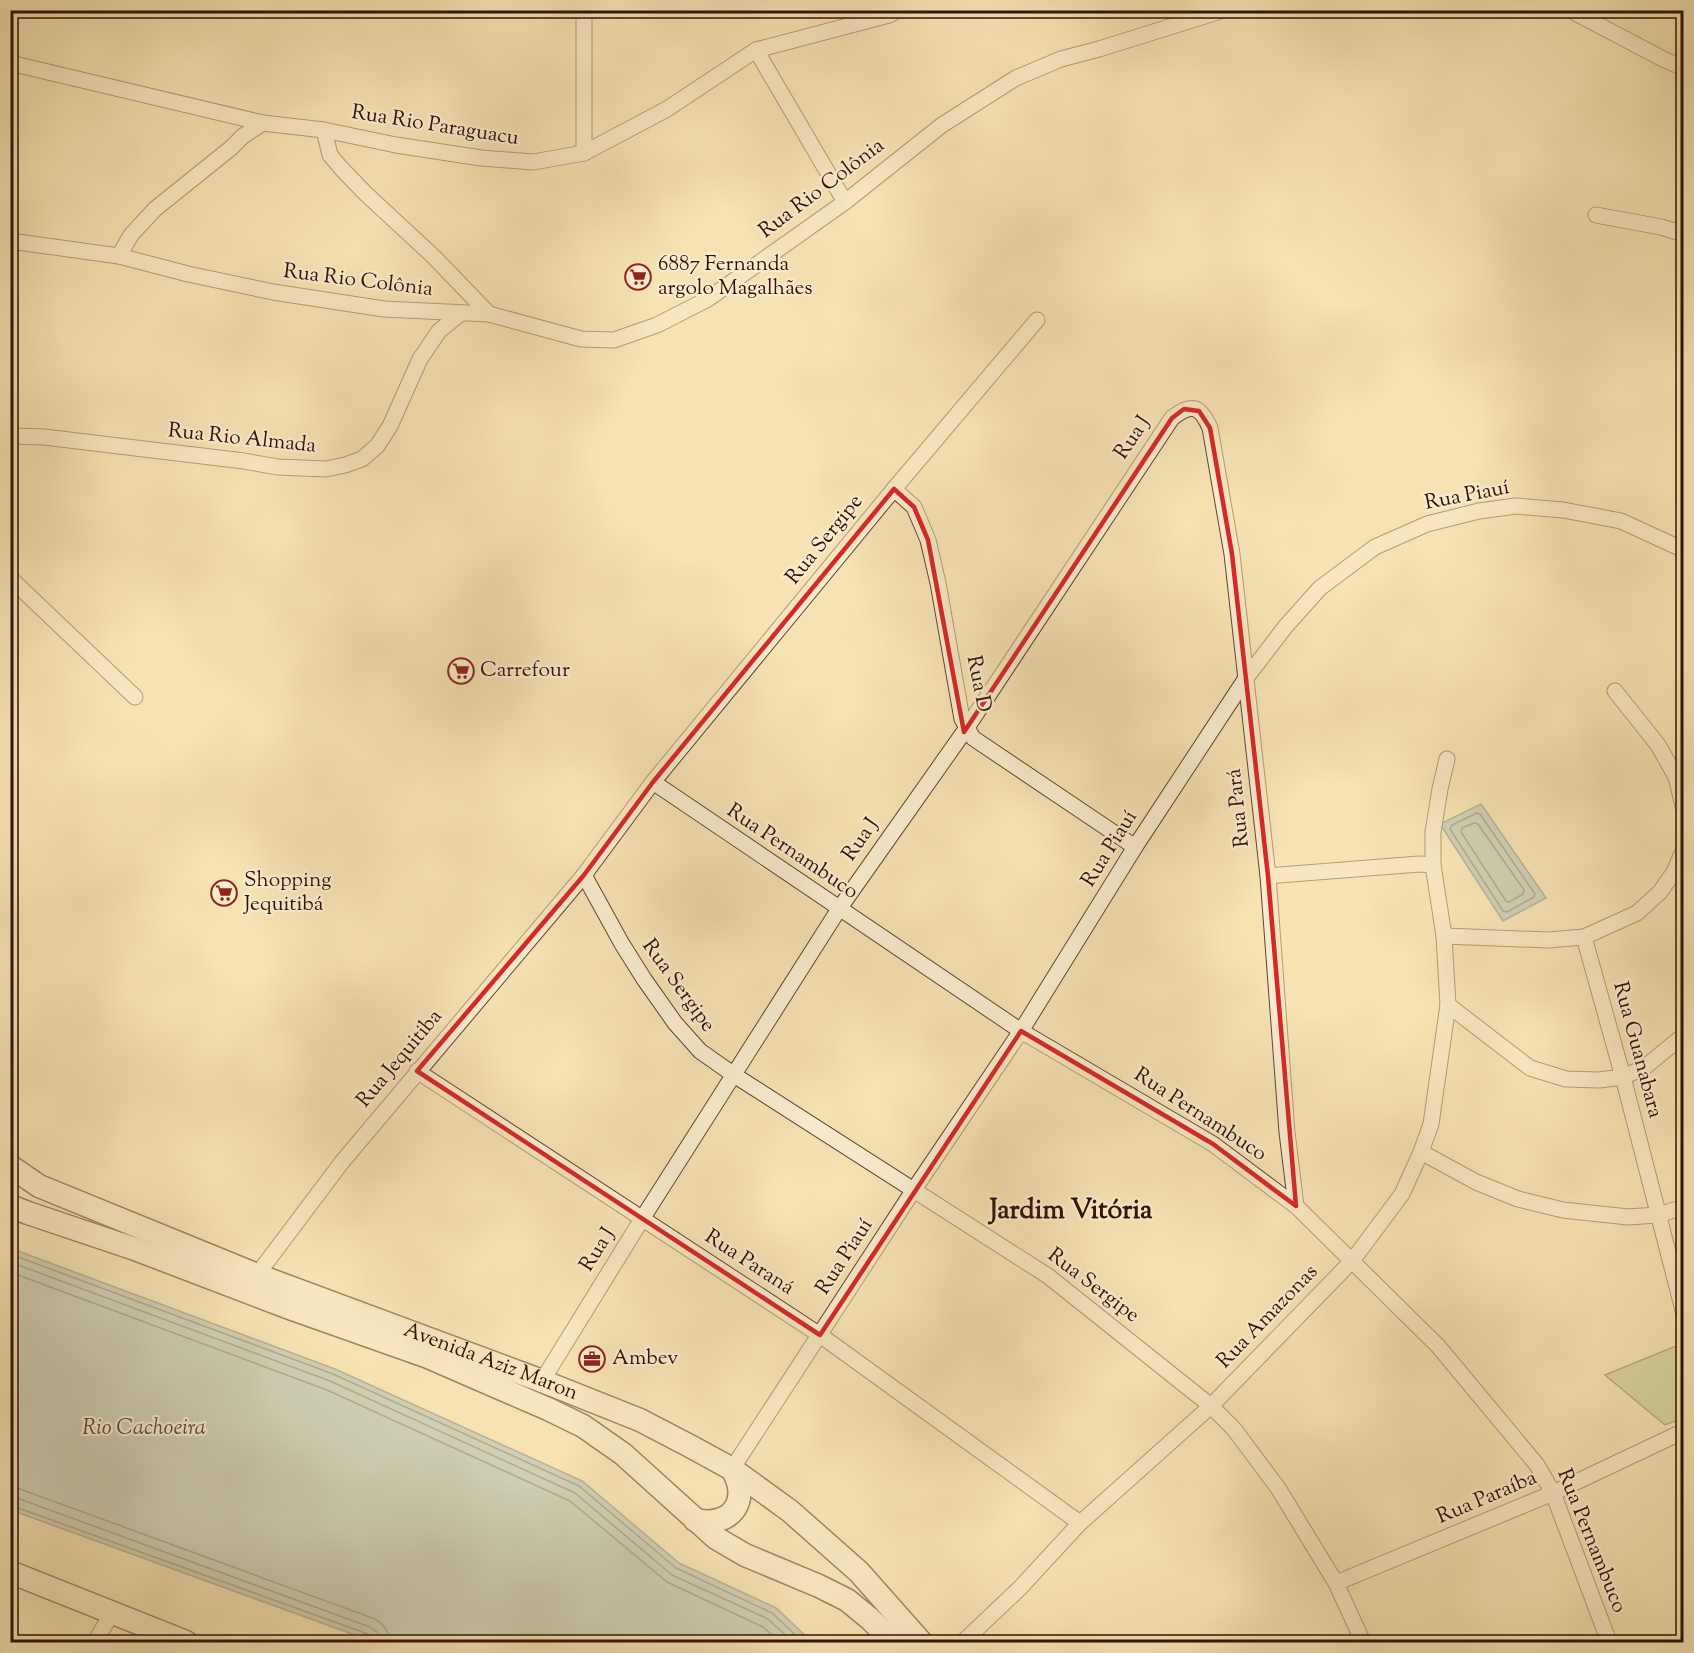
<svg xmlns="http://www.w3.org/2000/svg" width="1694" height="1653" viewBox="0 0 1694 1653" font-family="'Sorts Mill Goudy',serif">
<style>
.green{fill:#b7c490;stroke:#746a4a;stroke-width:1.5}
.water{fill:#a3bab9;stroke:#767670;stroke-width:1.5}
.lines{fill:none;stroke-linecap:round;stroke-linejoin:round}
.shore{stroke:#6a665e;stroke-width:1.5}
.minor-casing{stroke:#63452f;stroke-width:17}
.secondary-casing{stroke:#321103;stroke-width:25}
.minor{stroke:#f9ecce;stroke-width:15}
.secondary{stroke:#f9ecce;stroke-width:22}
.marked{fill:none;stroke:#d62828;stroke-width:4.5;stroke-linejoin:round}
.labels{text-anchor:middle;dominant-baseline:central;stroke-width:4.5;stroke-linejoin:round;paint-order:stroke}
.street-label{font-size:21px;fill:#321103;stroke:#f9ecce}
.poi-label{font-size:21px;fill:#321103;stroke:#f9ecce;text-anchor:start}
.water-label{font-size:22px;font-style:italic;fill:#5a4c43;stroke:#f9ecce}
.district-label{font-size:27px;font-weight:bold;fill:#321103;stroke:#f9ecce}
</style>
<rect width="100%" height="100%" fill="#f6e2b3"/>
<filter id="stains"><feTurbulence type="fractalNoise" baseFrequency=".00333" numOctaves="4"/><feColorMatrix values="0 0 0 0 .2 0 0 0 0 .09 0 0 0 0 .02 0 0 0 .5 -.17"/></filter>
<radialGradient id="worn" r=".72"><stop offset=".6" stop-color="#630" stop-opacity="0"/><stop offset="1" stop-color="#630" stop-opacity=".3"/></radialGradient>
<polygon class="green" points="1676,1346 1683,1372 1683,1418 1665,1425 1605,1375"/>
<g class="water">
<polygon points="1481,804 1546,898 1503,921 1440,824"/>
<polygon points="10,1248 335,1369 582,1481 679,1563 776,1608 812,1642 374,1642 11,1510"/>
</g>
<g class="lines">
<g class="shore">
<polygon points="1477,813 1480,814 1535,894 1534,897 1507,912 1503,911 1450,829 1452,825"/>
<polygon points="1474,823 1478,824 1524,890 1523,894 1509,902 1506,901 1461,832 1462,828"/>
<polyline points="10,1254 333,1374 579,1486 676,1568 772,1613 803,1642"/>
<polyline points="10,1262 330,1381 575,1493 672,1575 768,1619 793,1642"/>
<polyline points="10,1272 327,1390 570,1501 667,1582 763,1627 780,1642"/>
<path d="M10 1488 20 1489 375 1619C384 1624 389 1632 389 1642"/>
<polyline points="10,1497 17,1498 370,1627 378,1633 380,1642"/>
<polyline points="10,1505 368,1634 372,1638 373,1642"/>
</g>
<g class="minor-casing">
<g id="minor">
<polyline points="1570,10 1663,59 1684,68"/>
<polyline points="756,50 845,202"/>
<polyline points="10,63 263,123 324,130 396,145 481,158 533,162 584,153 667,109 756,50 889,15 899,10"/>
<polyline points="324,130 330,155 341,168 365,193 434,257 489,314"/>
<polyline points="584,153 584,11"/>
<polyline points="1596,215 1661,227 1684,234"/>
<polyline points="10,241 119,256 188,274 273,292 384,309 489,314 581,339 614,340 657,325 708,299 845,202 942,125 1016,78 1061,59 1099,49 1224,10"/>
<polyline points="119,256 131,235 155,209 231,148 243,136 263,123"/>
<polyline points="10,436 44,437 244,461 278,467 326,469 345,465 362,459 377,446 390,426 420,359 439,331 460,314"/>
<polyline points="894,489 914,507 928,540 938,583 962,719 973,738 1135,847"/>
<polyline points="10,578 135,697"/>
<polyline points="1615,691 1658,745 1676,777 1684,810"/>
<polyline points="653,782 1021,1031 1213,1144 1296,1206 1438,1346 1537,1465 1553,1493 1609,1642"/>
<polyline points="584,875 622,944 644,979 675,1023 700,1051 734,1075 1048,1276 1211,1406 1234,1429 1278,1488 1336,1583 1363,1642"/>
<polyline points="1268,876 1419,864 1433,865"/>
<polyline points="1444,936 1548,940 1584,937 1637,913 1660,892 1674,872 1684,849"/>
<polyline points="1584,937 1623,1077 1684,1314"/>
<polyline points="1448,1005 1530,1068 1566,1079 1599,1080 1623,1077 1645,1067 1684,1035"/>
<polyline points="417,1071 820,1335 1080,1523"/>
<polyline points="1421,1152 1476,1182 1518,1199 1563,1210 1628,1217 1658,1215 1684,1207"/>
<polyline points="257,1275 342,1162 584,875 653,782 894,489 1037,320"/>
<path d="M542 1381 642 1219 839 909 966 729 1172 418C1191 403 1200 405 1210 428L1232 554 1268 876 1287 1132 1296 1206"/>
<polyline points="732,1469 913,1191 1021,1031 1135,847 1246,678 1286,626 1320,588 1375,547 1427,524 1479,511 1516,506 1563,510 1621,521 1684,550"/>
<polyline points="1336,1583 1553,1493 1684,1431"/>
<polyline points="95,1642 112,1613"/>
<polyline points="963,1642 1020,1588 1080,1523 1211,1406 1352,1261 1402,1194 1421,1152 1431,1124 1448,1005 1444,936 1433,865 1433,832 1440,789 1447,759"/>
</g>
</g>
<g class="secondary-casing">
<g id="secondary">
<path id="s1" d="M10 1166 39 1186 257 1275 542 1381 640 1420 688 1445 732 1469 790 1511 859 1572 921 1642"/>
<polyline points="10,1206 28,1213 135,1249 295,1310 428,1357 548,1409 583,1426 623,1454 716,1538 745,1555 819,1586 847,1600 869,1618 894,1642"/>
<path d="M695 1520C732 1528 751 1500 732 1469"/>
<polyline points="10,1572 186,1642"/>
</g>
</g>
<use href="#minor" class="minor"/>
<use href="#secondary" class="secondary"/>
</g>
<path d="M0 0H1694V1653H0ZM1184 409 1199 411 1210 428 1232 554 1268 876 1296 1206 1213 1144 1021 1031 820 1335 417 1071 584 875 653 782 894 489 914 507 928 540 964 732 1172 418Z" fill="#f6e2b3" fill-opacity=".55" fill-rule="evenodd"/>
<path class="marked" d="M1184 409 1199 411 1210 428 1232 554 1268 876 1296 1206 1213 1144 1021 1031 820 1335 417 1071 584 875 653 782 894 489 914 507 928 540 964 732 1172 418Z"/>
<defs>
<g id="supermarket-ring" transform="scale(1.35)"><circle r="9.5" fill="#f9ecce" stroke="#8f2418" stroke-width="1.5"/><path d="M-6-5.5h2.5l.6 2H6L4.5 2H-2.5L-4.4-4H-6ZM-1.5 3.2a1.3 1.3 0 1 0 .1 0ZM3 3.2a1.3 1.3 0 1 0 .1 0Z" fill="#8f2418"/></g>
<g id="office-ring" transform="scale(1.35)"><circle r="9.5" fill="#f9ecce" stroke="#8f2418" stroke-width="1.5"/><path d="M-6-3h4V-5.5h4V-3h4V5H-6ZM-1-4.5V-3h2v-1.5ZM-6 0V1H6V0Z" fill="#8f2418"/></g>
</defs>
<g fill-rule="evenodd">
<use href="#supermarket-ring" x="638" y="277"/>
<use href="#supermarket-ring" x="461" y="671"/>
<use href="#supermarket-ring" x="224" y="893"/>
<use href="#office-ring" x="592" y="1359"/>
</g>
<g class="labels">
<g class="street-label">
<text transform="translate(435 126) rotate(9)">Rua Rio Paraguacu</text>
<text transform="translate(822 189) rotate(-37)">Rua Rio Colônia</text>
<text transform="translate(358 281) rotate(7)">Rua Rio Colônia</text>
<text transform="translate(1133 438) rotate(-56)">Rua J</text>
<text transform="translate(242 439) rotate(6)">Rua Rio Almada</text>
<text transform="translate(1467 496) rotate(-11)">Rua Piauí</text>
<text transform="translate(825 540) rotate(-51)">Rua Sergipe</text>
<text transform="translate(978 684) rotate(79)">Rua D</text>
<text transform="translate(1239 808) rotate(-96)">Rua Pará</text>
<text transform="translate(861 840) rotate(-55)">Rua J</text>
<text transform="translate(1110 849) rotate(-58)">Rua Piauí</text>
<text transform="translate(792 852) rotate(34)">Rua Pernambuco</text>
<text transform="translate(678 986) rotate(54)">Rua Sergipe</text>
<text transform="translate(1637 1050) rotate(75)">Rua Guanabara</text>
<text transform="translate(400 1059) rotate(-50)">Rua Jequitiba</text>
<text transform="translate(1200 1115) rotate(33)">Rua Pernambuco</text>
<text transform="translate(598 1250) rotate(-58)">Rua J</text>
<text transform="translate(845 1257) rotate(-57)">Rua Piauí</text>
<text transform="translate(749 1263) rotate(33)">Rua Paraná</text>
<text transform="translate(1093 1286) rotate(37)">Rua Sergipe</text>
<text transform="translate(1268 1317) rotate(-46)">Rua Amazonas</text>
<text stroke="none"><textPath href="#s1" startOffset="520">Avenida Aziz Maron</textPath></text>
<text transform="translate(1487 1498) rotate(-23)">Rua Paraíba</text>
<text transform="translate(1591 1541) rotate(68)">Rua Pernambuco</text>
</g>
<g class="poi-label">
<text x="658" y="265">6887 Fernanda<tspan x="658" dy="24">argolo Magalhães</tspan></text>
<text x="480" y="671">Carrefour</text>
<text x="244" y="881">Shopping<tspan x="244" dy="24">Jequitibá</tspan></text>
<text x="612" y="1359">Ambev</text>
</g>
<g class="water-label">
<text x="144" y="1429">Rio Cachoeira</text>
</g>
<g class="district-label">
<text x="1071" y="1211">Jardim Vitória</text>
</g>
</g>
<rect width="1694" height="1653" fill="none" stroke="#f6e2b3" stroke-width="36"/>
<rect x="12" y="12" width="1670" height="1629" fill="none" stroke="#321103" stroke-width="3"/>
<rect x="18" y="18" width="1658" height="1617" fill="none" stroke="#321103" stroke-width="1.5"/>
<rect width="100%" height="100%" filter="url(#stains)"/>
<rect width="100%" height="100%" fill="url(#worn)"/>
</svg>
